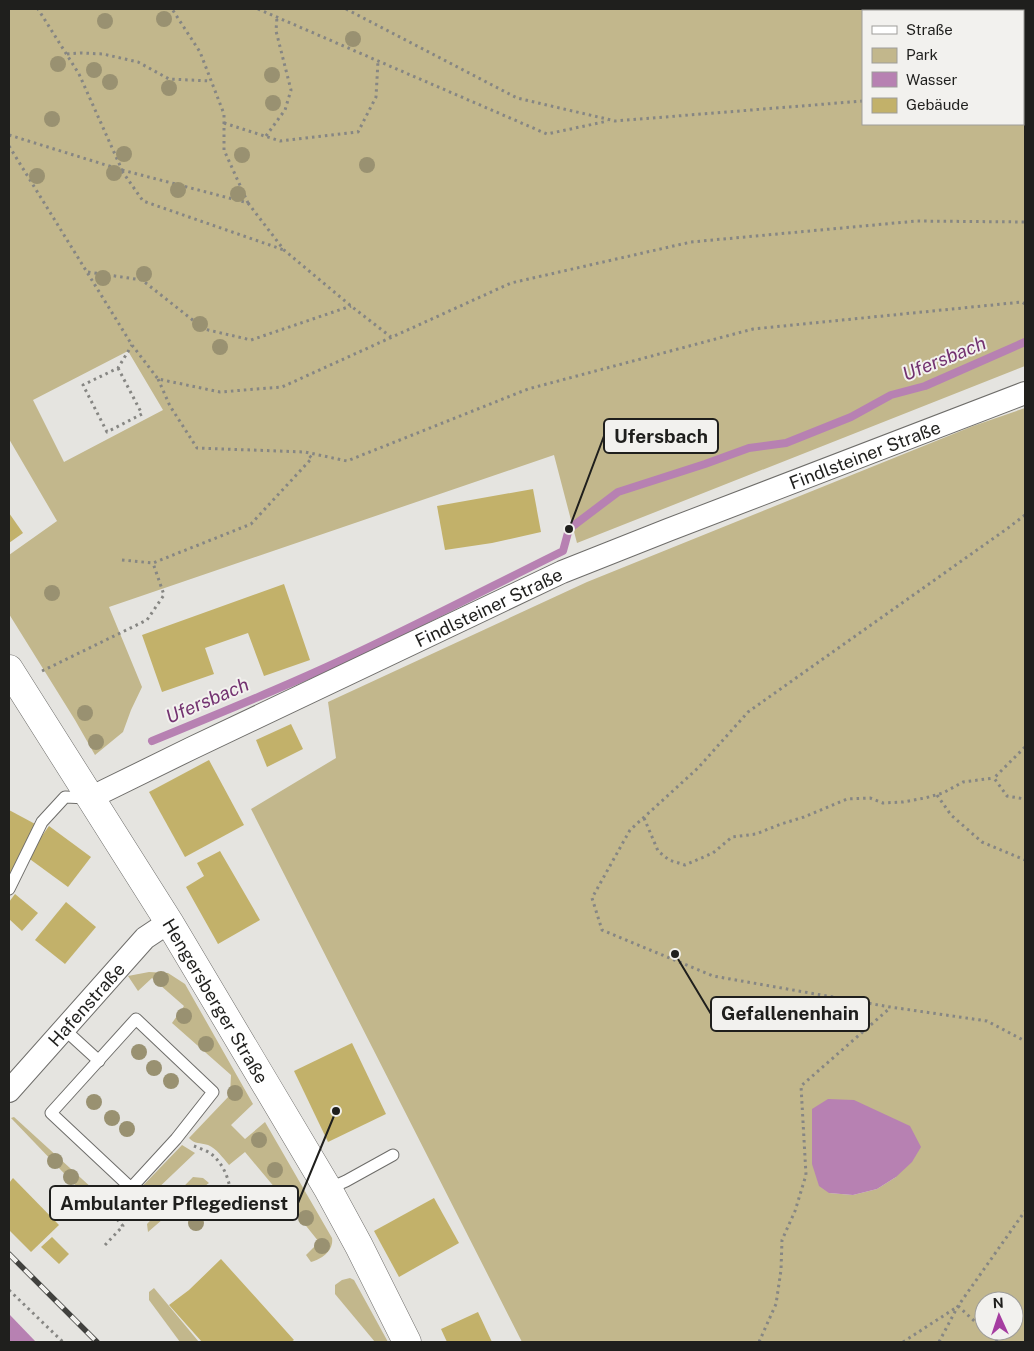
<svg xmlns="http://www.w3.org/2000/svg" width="1034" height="1351" viewBox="0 0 1034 1351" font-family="'Public Sans',sans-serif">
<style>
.green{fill:#c2b78c;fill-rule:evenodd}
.water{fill:#b781b2}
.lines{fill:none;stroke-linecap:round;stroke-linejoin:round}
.stream{stroke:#b781b2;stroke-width:8}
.building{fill:#c2b16a}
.lane-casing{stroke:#6e6d6a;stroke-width:13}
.street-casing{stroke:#6e6d6a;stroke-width:24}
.secondary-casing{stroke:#6e6d6a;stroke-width:29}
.path{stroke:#868683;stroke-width:3;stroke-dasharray:2.5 4;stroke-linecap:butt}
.lane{stroke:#fff;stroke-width:11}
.street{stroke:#fff;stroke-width:22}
.secondary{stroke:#fff;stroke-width:28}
.rail-casing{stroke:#41413e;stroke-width:5.5}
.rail{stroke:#f2f1ee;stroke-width:4;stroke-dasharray:11;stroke-linecap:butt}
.tree{fill:#999171}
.labels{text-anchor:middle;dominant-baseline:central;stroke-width:4;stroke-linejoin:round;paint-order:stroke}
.street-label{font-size:18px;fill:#1f1f1d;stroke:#f2f1ee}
.water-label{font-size:19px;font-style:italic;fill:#733270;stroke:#f2f1ee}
.leader{fill:none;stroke:#1f1f1d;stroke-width:2}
.callout-dot{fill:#1f1f1d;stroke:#f2f1ee;stroke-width:2}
.callout{fill:#f2f1ee;stroke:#1f1f1d;stroke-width:2}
.callout-label{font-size:19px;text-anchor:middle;font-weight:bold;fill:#1f1f1d}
</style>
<rect width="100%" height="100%" fill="#e5e4e0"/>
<g class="green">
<path d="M9 9H1025V366L577 543 554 455 109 607 142 687 131 710 123 732 95 755 75 720 9 614V555L57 521 9 439ZM863 11H1023V124H863ZM128 351 163 410 64 462 33 400Z"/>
<path d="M1025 408V1342H522L251 809 336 758 328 702 587 582 973 426ZM896 1177 877 1189 853 1195 829 1193ZM984 1301H1014V1331H984Z"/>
<path d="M149 972 168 973 185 984 253 1104 231 1125 245 1139 265 1122 332 1238C334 1250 322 1259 311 1262L306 1255 319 1242 286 1201 270 1212 266 1208 281 1195 245 1152 229 1165C223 1158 216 1148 208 1145 199 1142 196 1145 189 1138L230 1095 231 1075 172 1023 184 1006 152 978 138 991 128 976Z"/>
<polygon points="14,1117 116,1210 105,1216 11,1118"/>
<polygon points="182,1145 195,1153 131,1214 121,1204 131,1194 133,1196"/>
<polygon points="193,1177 203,1178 209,1183 178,1206 148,1232 147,1224"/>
<polygon points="350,1278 354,1280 388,1342 375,1342 335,1294 335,1285 342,1280"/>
<polygon points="154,1288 199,1342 180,1342 149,1300 149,1292"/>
</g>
<g class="water">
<polygon points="828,1099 854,1100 910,1126 921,1147 912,1162 896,1177 877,1189 853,1195 829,1193 819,1186 812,1164 812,1109"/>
<polygon points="9,1314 36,1342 9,1342"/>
</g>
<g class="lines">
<path class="stream" d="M152 741C208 718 265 695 320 670 402 633 482 591 563 551L569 529 618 492 705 464 749 448 786 443 851 417 891 395 925 386 1025 342"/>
</g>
<g class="building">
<polygon points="533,489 541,532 492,543 445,550 437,506"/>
<polygon points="9,513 23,533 9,543"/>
<polygon points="284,584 310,660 264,676 248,633 205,648 214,674 162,692 142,635"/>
<polygon points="291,724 303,749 267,767 256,740"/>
<polygon points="209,760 244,825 185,857 149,792"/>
<polygon points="9,810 37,825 9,879"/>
<polygon points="49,826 91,857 68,887 27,857"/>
<polygon points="220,851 260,920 218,944 186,887 204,876 197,863"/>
<polygon points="15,894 38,913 22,931 9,919 9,902"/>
<polygon points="66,902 96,927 65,964 35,940"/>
<polygon points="352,1043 386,1114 328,1142 294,1071"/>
<polygon points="13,1178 59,1225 31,1252 9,1230 9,1183"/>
<polygon points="434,1198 459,1243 399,1277 374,1231"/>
<polygon points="52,1237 69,1254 59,1264 41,1247"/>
<polygon points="221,1259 294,1340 291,1342 202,1342 169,1305 189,1290"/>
<polygon points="478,1312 492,1342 447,1342 441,1329"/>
</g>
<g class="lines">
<g class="lane-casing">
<g id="lane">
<polyline points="9,889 42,822 65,797 88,798"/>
<polygon points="136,1019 213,1092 176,1139 131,1188 51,1113"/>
<polyline points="65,1030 99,1061"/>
<polyline points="328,1189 346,1181 393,1155"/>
</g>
</g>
<g class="street-casing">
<g id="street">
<path id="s1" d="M90 798 192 748 562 572 668 530 1025 393"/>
<path id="s2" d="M9 1091 145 938 169 922"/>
</g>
</g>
<g class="secondary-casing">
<g id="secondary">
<path id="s3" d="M9 669 169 922 328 1189 359 1246 407 1342"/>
</g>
</g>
<g class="path">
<polyline points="258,9 547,134 608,121"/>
<polyline points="346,9 517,98 611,120 615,121 863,101"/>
<polyline points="67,54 81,53 103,54 138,62 169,79 211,81"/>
<polyline points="1023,88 1025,88"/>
<polyline points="224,123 280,141 358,132 376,97 378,61"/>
<polyline points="9,135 122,170 79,74 38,9"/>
<polyline points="266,136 285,110 291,90 276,31 277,17"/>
<polyline points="9,146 132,345 158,379 220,392 282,387 511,283 691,242 917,221 1025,222"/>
<polyline points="122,170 248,203 224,150 224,114 200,52 172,9"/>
<polyline points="122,171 143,201 284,250"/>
<polyline points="248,203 284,250 351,306 391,337"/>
<polyline points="88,272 142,280 204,329 251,340 351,306"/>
<polyline points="118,368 142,414 107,432 83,385 118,368 132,345"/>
<polyline points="158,379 170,406 197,448 305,452 347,461 528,389 753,329 1022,302 1025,304"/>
<polyline points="1025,515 1008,528 748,712 698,768 630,830 592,898 602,930 713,976 890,1007 987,1021 1025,1041"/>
<polyline points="122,560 153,563"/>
<polyline points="42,671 147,620 164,595 153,563 251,524 312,458 307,454"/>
<polyline points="1025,747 994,778 1007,796 1025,799"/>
<polyline points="937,795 951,815 982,842 1025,860"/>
<polyline points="644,818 658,851 669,860 685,865 713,853 732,837 756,834 781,824 804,817 847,799 870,798 883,803 903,802 925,798 943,793 963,782 994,778"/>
<path d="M194 1146C199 1148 205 1150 210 1153 221 1161 228 1175 230 1189"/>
<polyline points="105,1245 123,1226 115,1217 121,1202"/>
<polyline points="9,1290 63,1342"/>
<polyline points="958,1306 984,1330"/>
<polyline points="986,1331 998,1342"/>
<polyline points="759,1342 776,1304 781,1270 782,1240 795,1211 806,1175 801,1086 890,1008"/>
<polyline points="903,1342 957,1307"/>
<polyline points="939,1342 958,1306 1025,1211"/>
</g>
<use href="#lane" class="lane"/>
<use href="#street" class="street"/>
<use href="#secondary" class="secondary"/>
<g class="rail-casing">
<polyline id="rail" points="9,1254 97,1342"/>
</g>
<use href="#rail" class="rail"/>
</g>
<g class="tree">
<circle cx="164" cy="19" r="8"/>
<circle cx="105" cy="21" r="8"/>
<circle cx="353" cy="39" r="8"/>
<circle cx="58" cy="64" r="8"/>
<circle cx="94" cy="70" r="8"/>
<circle cx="272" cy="75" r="8"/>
<circle cx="110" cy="82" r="8"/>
<circle cx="169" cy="88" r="8"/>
<circle cx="273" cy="103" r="8"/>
<circle cx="52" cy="119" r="8"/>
<circle cx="124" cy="154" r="8"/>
<circle cx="242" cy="155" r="8"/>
<circle cx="367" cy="165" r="8"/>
<circle cx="114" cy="173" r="8"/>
<circle cx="37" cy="176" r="8"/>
<circle cx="178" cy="190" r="8"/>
<circle cx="238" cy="194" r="8"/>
<circle cx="144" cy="274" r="8"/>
<circle cx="103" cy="278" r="8"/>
<circle cx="200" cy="324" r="8"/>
<circle cx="220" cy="347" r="8"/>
<circle cx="52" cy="593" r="8"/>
<circle cx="85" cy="713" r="8"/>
<circle cx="96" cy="742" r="8"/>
<circle cx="161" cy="979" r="8"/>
<circle cx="184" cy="1016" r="8"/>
<circle cx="206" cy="1044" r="8"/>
<circle cx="139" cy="1052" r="8"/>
<circle cx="154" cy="1068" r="8"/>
<circle cx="171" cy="1081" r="8"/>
<circle cx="235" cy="1093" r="8"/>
<circle cx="94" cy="1102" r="8"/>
<circle cx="112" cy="1118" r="8"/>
<circle cx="127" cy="1129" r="8"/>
<circle cx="259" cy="1140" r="8"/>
<circle cx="55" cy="1161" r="8"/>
<circle cx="275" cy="1170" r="8"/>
<circle cx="71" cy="1177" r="8"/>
<circle cx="87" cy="1193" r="8"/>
<circle cx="288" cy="1193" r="8"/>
<circle cx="306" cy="1218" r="8"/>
<circle cx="196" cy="1223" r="8"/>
<circle cx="322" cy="1246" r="8"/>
</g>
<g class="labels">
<g class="street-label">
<text stroke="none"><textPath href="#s1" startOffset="848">Findlsteiner Straße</textPath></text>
<text stroke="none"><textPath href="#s1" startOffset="442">Findlsteiner Straße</textPath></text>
<text stroke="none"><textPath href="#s3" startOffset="391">Hengersberger Straße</textPath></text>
<text stroke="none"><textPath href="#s2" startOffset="116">Hafenstraße</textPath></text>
</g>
<g class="water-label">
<text transform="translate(944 358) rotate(-22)">Ufersbach</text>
<text transform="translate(207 700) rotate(-23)">Ufersbach</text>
</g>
</g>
<path class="leader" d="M569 529L604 436M675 954L711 1014M336 1111L298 1203"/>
<g class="callout-dot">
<circle cx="569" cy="529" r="5"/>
<circle cx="675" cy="954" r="5"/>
<circle cx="336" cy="1111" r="5"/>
</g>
<g class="callout">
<rect x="604" y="419" width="114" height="34" rx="5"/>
<rect x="711" y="997" width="158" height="34" rx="5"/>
<rect x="50" y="1186" width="248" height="34" rx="5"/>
</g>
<g class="callout-label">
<text x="661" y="443">Ufersbach</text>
<text x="790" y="1020">Gefallenenhain</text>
<text x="174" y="1210">Ambulanter Pflegedienst</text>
</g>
<rect width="1034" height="1351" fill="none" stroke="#1f1f1d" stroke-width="20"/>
<rect x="862" y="10" width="162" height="115" fill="#f2f1ee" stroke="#9e9d9a"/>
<rect x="872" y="26" width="25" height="8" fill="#ffffff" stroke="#9e9d9a"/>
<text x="906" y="35" font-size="15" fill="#1f1f1d">Straße</text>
<rect x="872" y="48" width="25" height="15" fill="#c2b78c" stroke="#9e9d9a"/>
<text x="906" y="60" font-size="15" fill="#1f1f1d">Park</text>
<rect x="872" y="72" width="25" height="15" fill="#b781b2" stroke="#9e9d9a"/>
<text x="906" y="85" font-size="15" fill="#1f1f1d">Wasser</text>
<rect x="872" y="98" width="25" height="15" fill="#c2b16a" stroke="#9e9d9a"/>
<text x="906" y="110" font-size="15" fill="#1f1f1d">Gebäude</text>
<g transform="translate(999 1316) rotate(357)"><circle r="24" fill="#f2f1ee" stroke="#9e9d9a"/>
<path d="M0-4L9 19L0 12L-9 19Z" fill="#a53da0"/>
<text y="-8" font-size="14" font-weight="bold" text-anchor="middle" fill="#1f1f1d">N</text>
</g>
</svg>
